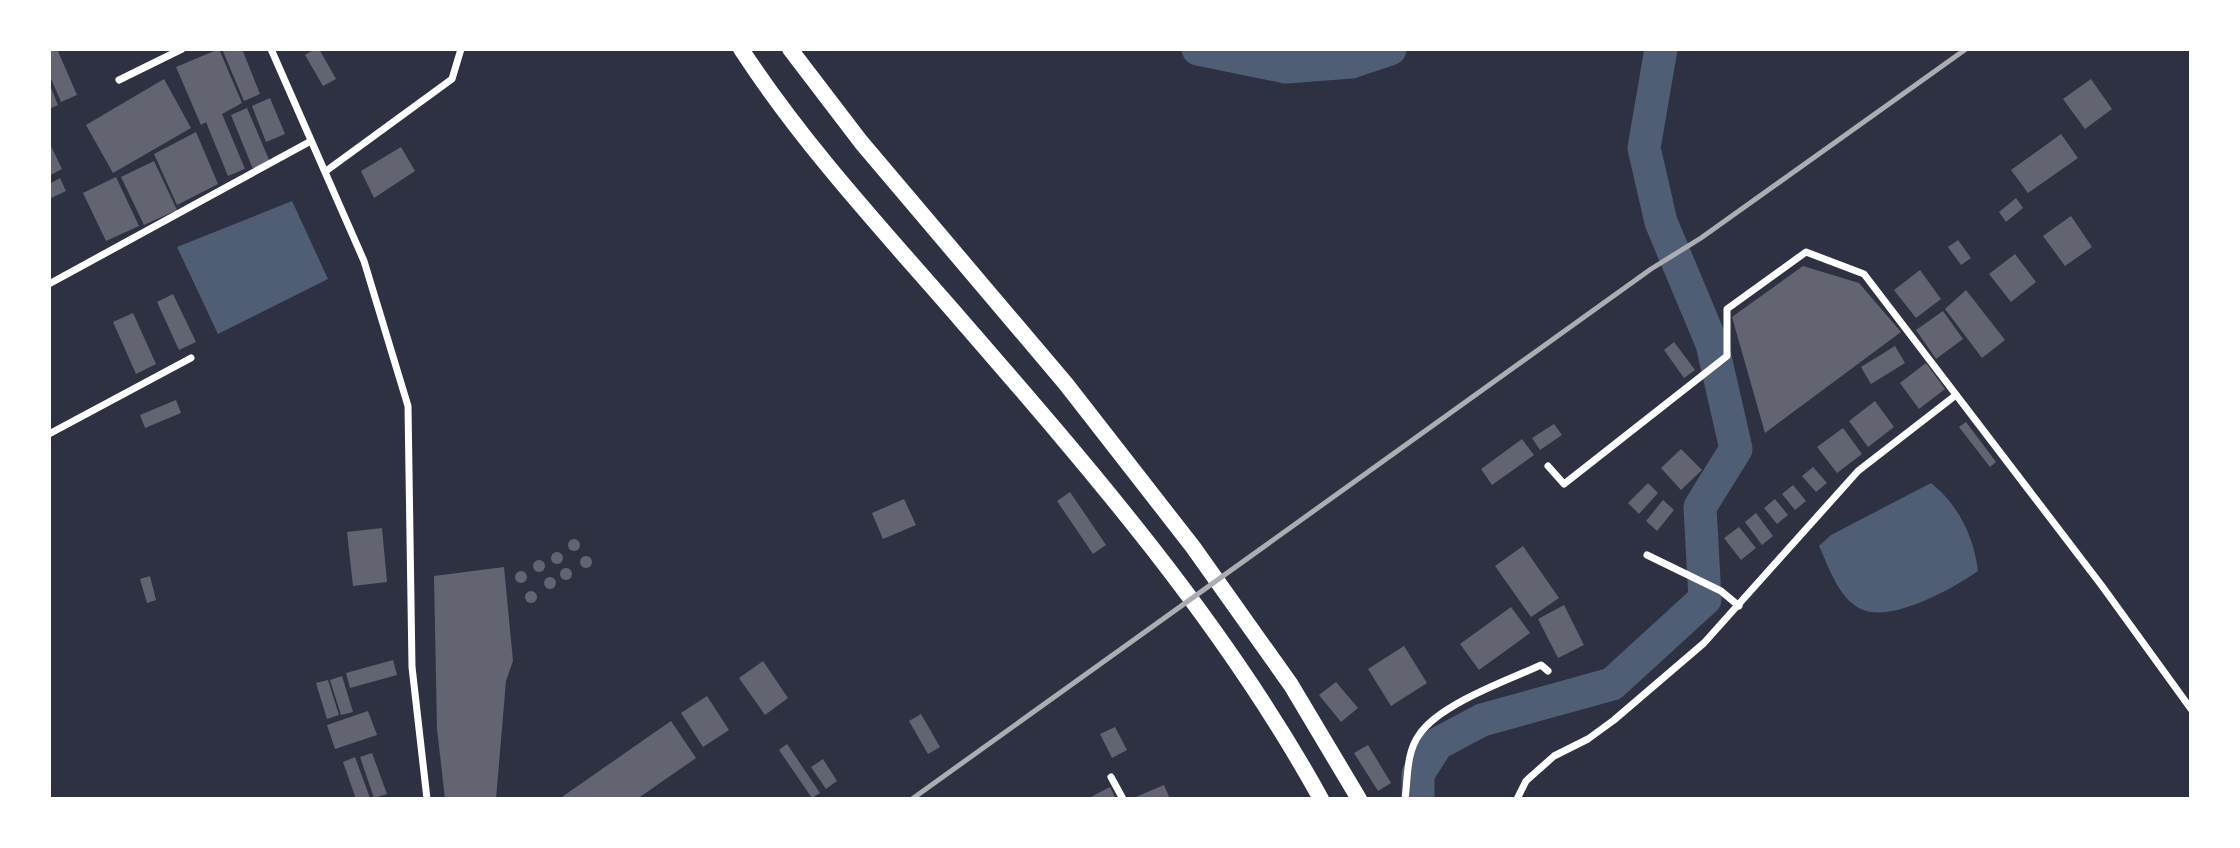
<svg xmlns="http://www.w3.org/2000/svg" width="2240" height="848" viewBox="0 0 2240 848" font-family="'Nunito Sans',sans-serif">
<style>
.water{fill:#4f5d75}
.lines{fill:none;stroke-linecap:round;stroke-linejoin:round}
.river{stroke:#4f5d75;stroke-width:33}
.building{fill:#626471}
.minor{stroke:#fff;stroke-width:7}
.primary{stroke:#fff;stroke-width:16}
.rail{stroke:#abadb3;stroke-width:5}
</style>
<rect width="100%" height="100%" fill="#2d3142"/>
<g class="water">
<polygon points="292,201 328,279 218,334 177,247"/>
<path d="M1931 483C1958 504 1974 537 1978 571 1954 588 1890 624 1861 609 1838 598 1829 567 1819 546L1831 535Z"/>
</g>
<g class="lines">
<g class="river">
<polyline points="1198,49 1286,67 1351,62 1390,49"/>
<polyline points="1418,799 1418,774 1437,744 1482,720 1612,684 1705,599 1700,507 1736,449 1712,344 1661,222 1644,148 1661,49"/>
</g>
</g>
<g class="building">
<polygon points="49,49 57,49 77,95 61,102 49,74"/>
<polygon points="219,49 242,103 222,114 245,169 228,176 206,122 201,125 176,67"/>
<polygon points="222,49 242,49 260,94 244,101"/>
<polygon points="315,49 319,49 336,79 323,86 305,55"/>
<polygon points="164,79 191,128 113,173 86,125"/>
<polygon points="2091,79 2112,109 2085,129 2063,99"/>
<polygon points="49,83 58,105 49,109"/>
<polygon points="270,98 285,134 266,142 252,106"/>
<polygon points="247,108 270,162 253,169 231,115"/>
<polygon points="196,132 218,184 177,205 154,154"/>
<polygon points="2061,134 2078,158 2028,193 2011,170"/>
<polygon points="49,142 62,169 49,176"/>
<polygon points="401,147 415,171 374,198 361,171"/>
<polygon points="154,161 177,210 144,225 121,177"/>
<polygon points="116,177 139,226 106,241 83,193"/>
<polygon points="60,178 66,191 49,199 49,184"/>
<polygon points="2016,198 2023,208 2006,222 1999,212"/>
<polygon points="2071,216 2092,247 2065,266 2043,236"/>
<polygon points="1958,240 1971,258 1961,265 1948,247"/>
<polygon points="2015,254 2036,282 2011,302 1989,274"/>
<polygon points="1803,266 1859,283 1901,332 1765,433 1732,317"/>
<polygon points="1920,270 1941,299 1916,318 1894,290"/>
<polygon points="1966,290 2005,340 1982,358 1945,309"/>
<polygon points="173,294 196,342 179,350 157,302"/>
<polygon points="1943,311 1963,339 1936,359 1916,330"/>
<polygon points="133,313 156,364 136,374 113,322"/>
<polygon points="1674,342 1695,370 1684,378 1664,350"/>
<polygon points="1895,346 1905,363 1871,384 1861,367"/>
<polygon points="1926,363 1945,389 1919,409 1900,383"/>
<polygon points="176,400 181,413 145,428 140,415"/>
<polygon points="1875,401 1894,427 1868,447 1849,421"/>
<polygon points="1966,422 1996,462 1990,467 1959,427"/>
<polygon points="1554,424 1562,435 1540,450 1532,438"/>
<polygon points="1843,428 1862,454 1837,473 1817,447"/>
<polygon points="1522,439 1534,455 1492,485 1481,469"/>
<polygon points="1681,449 1702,470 1681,490 1661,468"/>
<polygon points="1813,467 1827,483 1816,492 1802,476"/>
<polygon points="1648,483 1658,493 1639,514 1628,503"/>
<polygon points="1793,485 1806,501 1795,510 1782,494"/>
<polygon points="1070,492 1106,545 1093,554 1057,501"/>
<polygon points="904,499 916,525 883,539 872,513"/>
<polygon points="1775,499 1788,515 1777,524 1764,508"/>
<polygon points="1663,500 1674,510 1657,531 1646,521"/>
<polygon points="1756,513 1773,536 1762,545 1745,522"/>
<polygon points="1739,527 1756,548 1741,560 1724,538"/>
<polygon points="382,528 387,582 353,586 347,532"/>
<circle cx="574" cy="545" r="6"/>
<polygon points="1523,546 1559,598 1531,617 1495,566"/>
<circle cx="557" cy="558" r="6"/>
<circle cx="586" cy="562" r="6"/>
<circle cx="539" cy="566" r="6"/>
<polygon points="504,567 513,661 506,681 496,799 445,799 437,729 434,576"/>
<circle cx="566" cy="574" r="6"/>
<circle cx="521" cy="577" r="6"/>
<polygon points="150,576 156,600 147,603 140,579"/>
<circle cx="550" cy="583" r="6"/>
<circle cx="531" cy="597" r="6"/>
<polygon points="1564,605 1584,645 1558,658 1538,619"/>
<polygon points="1511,607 1530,633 1479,670 1460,644"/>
<polygon points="1404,646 1427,683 1391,706 1368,669"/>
<polygon points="393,660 397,675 350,688 346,673"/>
<polygon points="763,661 788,698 765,715 739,678"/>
<polygon points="342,676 353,712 341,715 330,680"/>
<polygon points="328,680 339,715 327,719 316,683"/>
<polygon points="1336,682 1358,708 1341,722 1319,695"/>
<polygon points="707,696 729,730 703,747 681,713"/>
<polygon points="368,711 377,735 335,749 327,725"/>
<polygon points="921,714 940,747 928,754 909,721"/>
<polygon points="671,721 696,758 637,799 559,799"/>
<polygon points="1115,727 1127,750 1112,758 1100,734"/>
<polygon points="787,744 820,793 812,798 779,750"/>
<polygon points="1368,745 1391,783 1378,791 1354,753"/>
<polygon points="372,753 387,794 374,798 360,757"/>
<polygon points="355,757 370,798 368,799 356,799 343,762"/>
<polygon points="823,759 837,781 826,789 811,767"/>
<polygon points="1164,785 1170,799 1131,799"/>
<polygon points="1110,787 1116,799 1087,799"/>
</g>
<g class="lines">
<g class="minor">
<polyline points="271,49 364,261 408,406 412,667 427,799"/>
<polyline points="119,80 182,49"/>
<polyline points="326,171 452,79 461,49"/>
<polyline points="49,284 311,141"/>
<polyline points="49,434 191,358"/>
<polyline points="1548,466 1564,484 1727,356 1727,309 1806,252 1864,274 2102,586 2191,709"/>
<polyline points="1647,555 1721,591 1739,606"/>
<polyline points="1111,777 1123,799"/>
<path d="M1405 799C1408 778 1406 753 1419 735 1438 706 1500 683 1532 669L1541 665 1548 671"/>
<polyline points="1517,799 1526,781 1554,756 1588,739 1614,720 1704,643 1858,471 1956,395"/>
</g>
<g class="primary">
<path d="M741 49C803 144 880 227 955 313 1087 465 1223 621 1321 799"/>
<polyline points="790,49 861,142 1066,384 1193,547 1291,685 1359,799"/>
</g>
<polyline class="rail" points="912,799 1651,269 1701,238 1966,49"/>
</g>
<rect width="2240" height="848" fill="none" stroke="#ffffff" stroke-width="102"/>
</svg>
